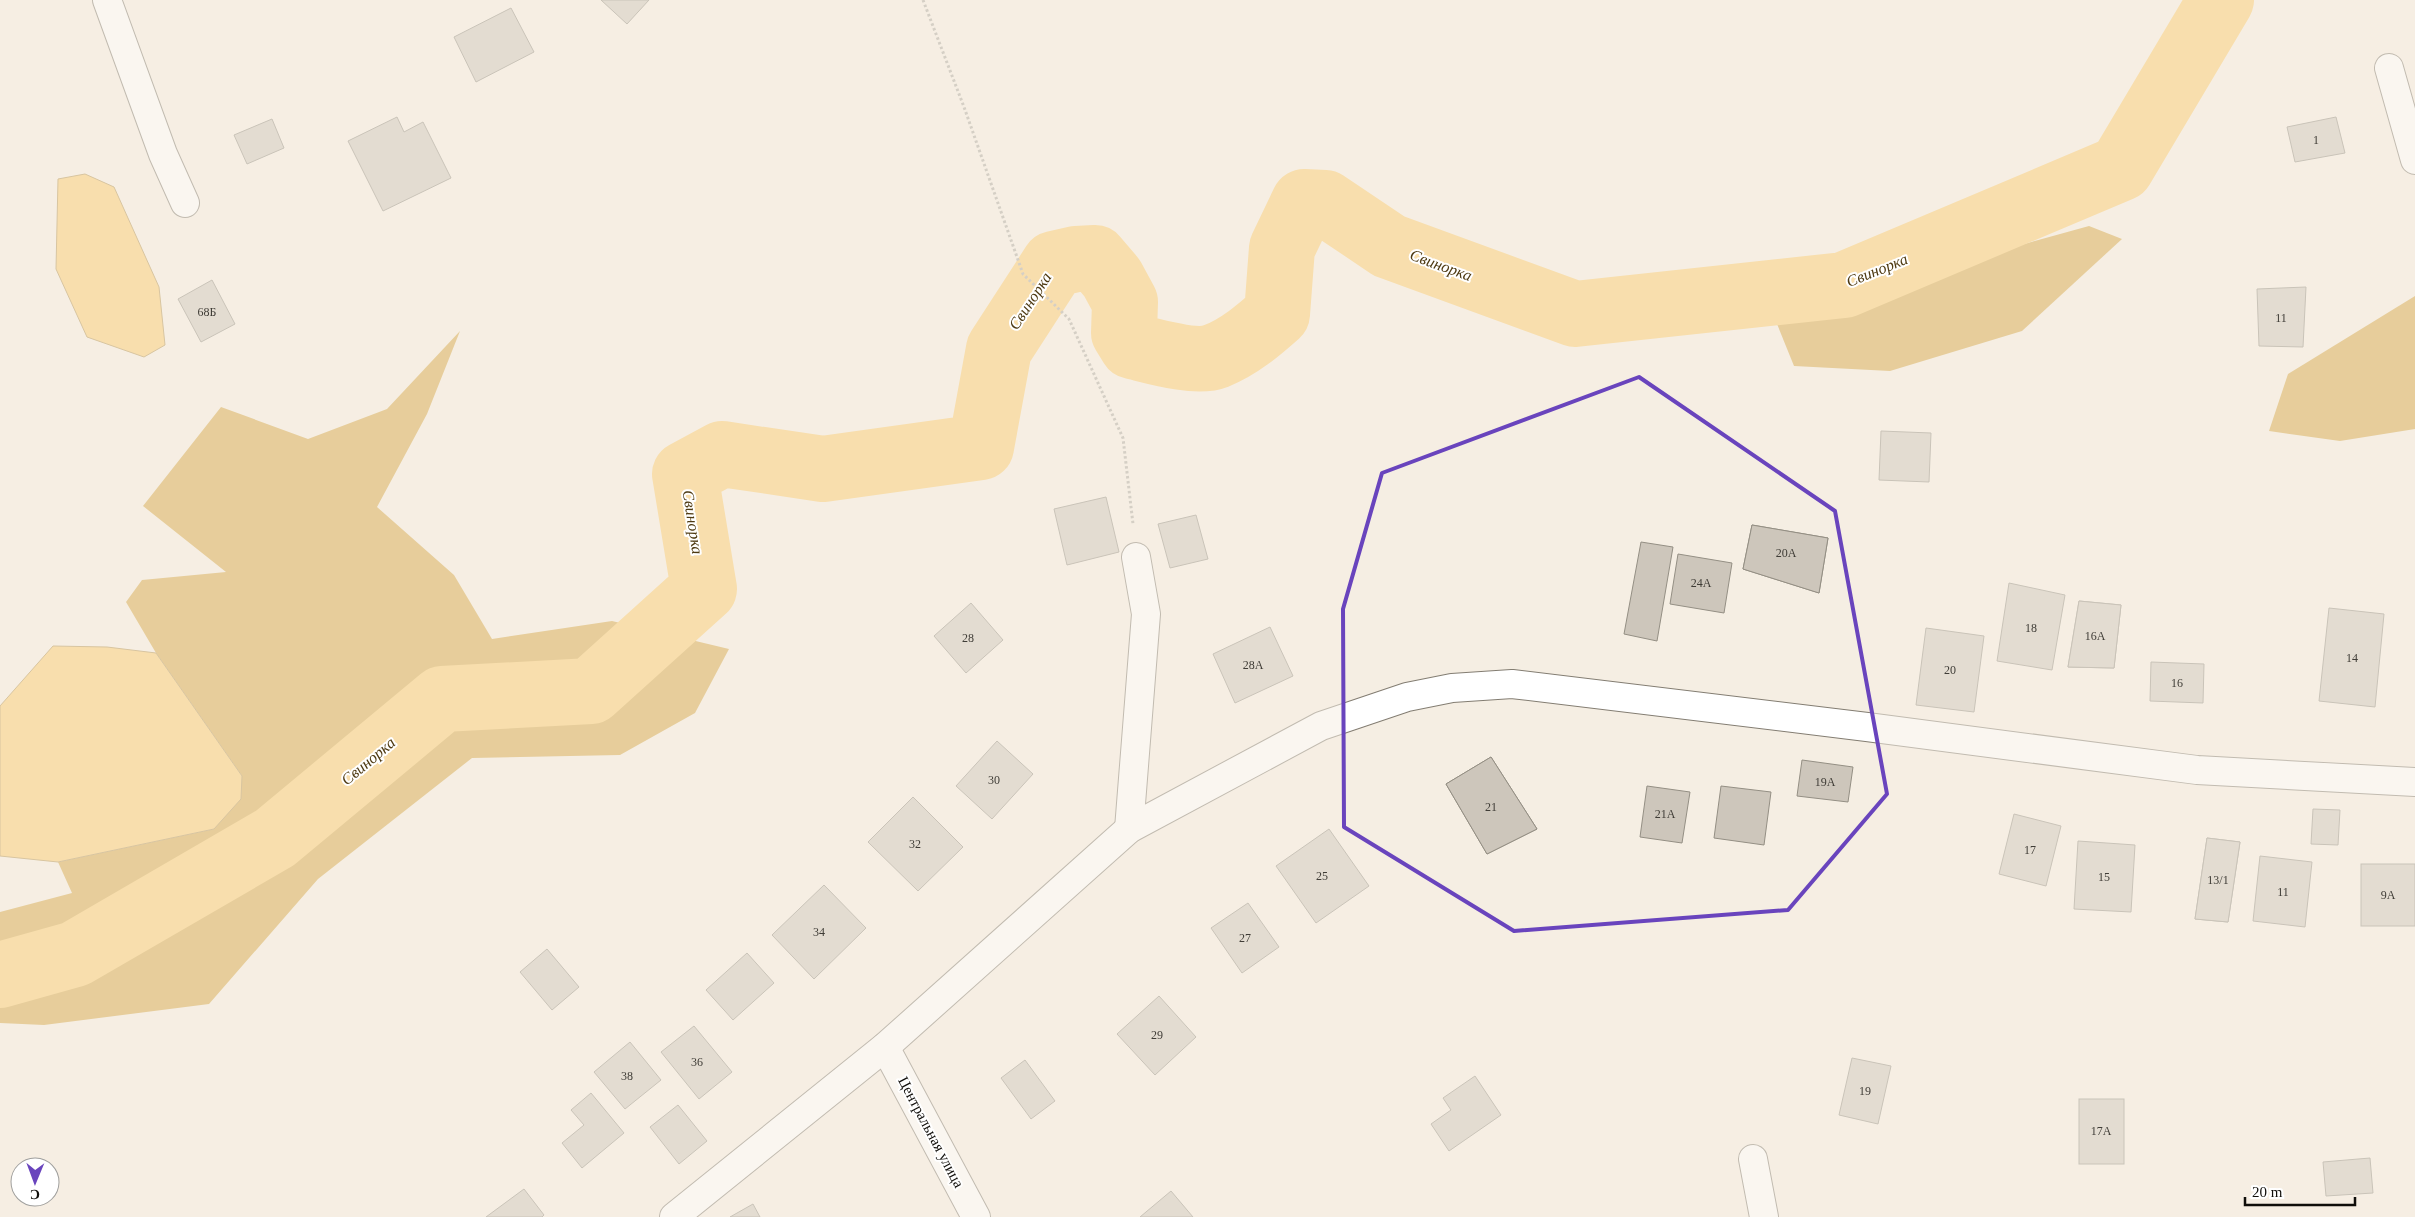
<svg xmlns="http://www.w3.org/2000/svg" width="2415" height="1217" viewBox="0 0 2415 1217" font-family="Georgia,serif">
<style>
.forest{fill:#d4a544}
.water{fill:#fbca6b;stroke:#b4924e}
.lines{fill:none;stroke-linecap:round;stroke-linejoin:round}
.river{stroke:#fbca6b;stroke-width:66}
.building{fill:#cdc6bb;stroke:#948f84}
.minor-casing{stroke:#837d72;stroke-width:30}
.path{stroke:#aea9a0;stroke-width:3;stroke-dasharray:2.5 2.5;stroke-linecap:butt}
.minor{stroke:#fff;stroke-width:28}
.marked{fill:none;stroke:#6944bd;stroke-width:4;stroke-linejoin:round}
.labels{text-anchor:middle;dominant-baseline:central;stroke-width:4;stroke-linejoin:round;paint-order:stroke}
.number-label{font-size:12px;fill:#3f3c36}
.street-label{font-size:15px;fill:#100e0a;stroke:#fff}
.water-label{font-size:16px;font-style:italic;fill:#4e3a12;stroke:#fff}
</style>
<rect width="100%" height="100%" fill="#f5eee3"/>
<g class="forest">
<polygon points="2089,226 2122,239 2022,331 1890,371 1794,366 1773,314"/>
<polygon points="2415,296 2415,429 2340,441 2269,431 2288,374"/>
<polygon points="460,331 427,414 377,507 454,575 492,639 612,621 729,649 695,713 620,755 472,758 318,879 209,1004 44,1025 0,1023 0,912 72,893 58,862 214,829 242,776 156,653 126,602 142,580 226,572 143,506 221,407 308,439 387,409"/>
</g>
<g class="water">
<polygon points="85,174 114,187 159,287 165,345 144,357 87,337 56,269 58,179"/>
<polygon points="53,646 107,647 156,653 242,776 241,799 214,829 58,862 0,856 0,706"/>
</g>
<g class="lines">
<path class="river" d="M0 975 75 954 275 838 442 699 591 691 704 589 685 474 722 454 823 469 981 447 999 349 1054 264 1076 259 1095 258 1112 278 1125 302 1124 333 1132 346C1153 351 1196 364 1216 356 1239 347 1259 330 1277 314L1282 248 1304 202 1325 203 1389 246 1575 314 1844 285 2121 168 2221 0"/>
</g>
<g class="building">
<polygon points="601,0 649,0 627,24"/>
<polygon points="511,8 534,52 476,82 454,37"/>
<polygon points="397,117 404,132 423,122 451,178 383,211 348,141"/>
<polygon points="2336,117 2345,153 2295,162 2287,127"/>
<polygon points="272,119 284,148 247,164 234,135"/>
<polygon points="212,280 235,324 201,342 178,299"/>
<polygon points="2306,287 2303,347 2259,346 2257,289"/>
<polygon points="1881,431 1931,433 1929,482 1879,480"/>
<polygon points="1106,497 1119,552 1067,565 1054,509"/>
<polygon points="1196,515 1208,559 1170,568 1158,524"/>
<polygon points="1752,525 1828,538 1819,593 1743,569"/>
<polygon points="1752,525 1828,538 1819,593 1743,569"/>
<polygon points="1641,542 1673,547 1657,641 1624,634"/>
<polygon points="1678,554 1732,563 1724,613 1670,604"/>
<polygon points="2009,583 2065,595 2052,670 1997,661"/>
<polygon points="2079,601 2121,605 2114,668 2068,667"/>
<polygon points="2079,601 2121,605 2114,668 2068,667"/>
<polygon points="971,603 1003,640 966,673 934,636"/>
<polygon points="2329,608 2384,614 2375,707 2319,701"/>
<polygon points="1270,627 1293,676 1235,703 1213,654"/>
<polygon points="1926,628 1984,636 1974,712 1916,705"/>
<polygon points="2151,662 2204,664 2203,703 2150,701"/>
<polygon points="997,741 1033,774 992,819 956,786"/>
<polygon points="1491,757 1537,829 1487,854 1446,784"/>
<polygon points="1491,757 1537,829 1487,854 1446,784"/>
<polygon points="1802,760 1853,767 1848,802 1797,796"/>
<polygon points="1647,786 1690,792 1682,843 1640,837"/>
<polygon points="1721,786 1771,792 1764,845 1714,838"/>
<polygon points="913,797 963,847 918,891 868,842"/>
<polygon points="2313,809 2340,810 2338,845 2311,844"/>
<polygon points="2014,814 2061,826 2046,886 1999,874"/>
<polygon points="1329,829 1369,886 1316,923 1276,866"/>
<polygon points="2207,838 2240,842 2228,922 2195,919"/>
<polygon points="2207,838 2240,842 2228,922 2195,919"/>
<polygon points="2078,841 2135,845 2131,912 2074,909"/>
<polygon points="2260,856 2312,862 2305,927 2253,921"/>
<rect x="2361" y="864" width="54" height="62"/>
<polygon points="824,885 866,928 814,979 772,935"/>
<polygon points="1248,903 1279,947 1242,973 1211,928"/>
<polygon points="547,949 579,987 552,1010 520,972"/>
<polygon points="747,953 774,983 733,1020 706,990"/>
<polygon points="1159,996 1196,1037 1155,1075 1117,1034"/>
<polygon points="694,1026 732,1072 699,1099 661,1052"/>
<polygon points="630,1042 661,1080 625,1109 594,1072"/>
<polygon points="1852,1058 1891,1066 1878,1124 1839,1115"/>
<polygon points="1025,1060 1055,1101 1031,1119 1001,1078"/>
<polygon points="1475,1076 1501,1115 1449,1151 1431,1124 1451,1110 1443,1098"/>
<polygon points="591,1093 624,1133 582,1168 562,1143 584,1125 571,1110"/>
<rect x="2079" y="1099" width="45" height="65"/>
<polygon points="678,1105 707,1141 679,1164 650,1127"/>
<polygon points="2370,1158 2373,1193 2326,1196 2323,1162"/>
<polygon points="524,1189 544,1215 542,1217 486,1217"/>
<polygon points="1171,1191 1193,1217 1140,1217"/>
<polygon points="753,1204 760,1217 730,1217"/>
</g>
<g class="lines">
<g class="minor-casing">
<g id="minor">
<polyline points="107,0 163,154 185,203"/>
<polyline points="2389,68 2415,160"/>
<polyline points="1129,829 1146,614 1136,557"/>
<polyline points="885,1047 976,1217"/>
<polyline points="1753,1159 1764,1217"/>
<polyline points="674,1217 885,1047 1129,829 1321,726 1407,697 1452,688 1512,684 1867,727 2197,770 2415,782"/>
</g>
</g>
<polyline class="path" points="923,0 964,107 1023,274 1069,319 1123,438 1133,524"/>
<use href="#minor" class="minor"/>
</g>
<path d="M0 0H2415V1217H0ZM1639 377 1835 511 1887 794 1788 910 1514 931 1344 827 1343 609 1382 473Z" fill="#f5eee3" fill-opacity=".55" fill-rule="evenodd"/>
<path class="marked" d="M1639 377 1835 511 1887 794 1788 910 1514 931 1344 827 1343 609 1382 473Z"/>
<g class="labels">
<g class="number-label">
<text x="2316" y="140">1</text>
<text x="207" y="312">68Б</text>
<text x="2281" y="318">11</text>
<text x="1786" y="553">20А</text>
<text x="1701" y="583">24А</text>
<text x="2031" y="628">18</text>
<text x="2095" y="636">16А</text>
<text x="968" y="638">28</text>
<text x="2352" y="658">14</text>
<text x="1253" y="665">28А</text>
<text x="1950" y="670">20</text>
<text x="2177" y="683">16</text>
<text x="994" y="780">30</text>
<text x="1825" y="782">19А</text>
<text x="1491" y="807">21</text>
<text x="1665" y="814">21А</text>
<text x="915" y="844">32</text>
<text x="2030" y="850">17</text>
<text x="1322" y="876">25</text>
<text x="2104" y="877">15</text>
<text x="2218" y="880">13/1</text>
<text x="2283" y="892">11</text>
<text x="2388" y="895">9А</text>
<text x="819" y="932">34</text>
<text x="1245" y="938">27</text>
<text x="1157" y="1035">29</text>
<text x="697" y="1062">36</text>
<text x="627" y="1076">38</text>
<text x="1865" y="1091">19</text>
<text x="2101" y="1131">17А</text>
</g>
<g class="street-label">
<text transform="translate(931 1132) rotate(62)">Центральная улица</text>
</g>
<g class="water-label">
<text transform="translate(1441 265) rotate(20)">Свинорка</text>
<text transform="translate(1877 270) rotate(-22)">Свинорка</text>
<text transform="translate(1030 301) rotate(-57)">Свинорка</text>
<text transform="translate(693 522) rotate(81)">Свинорка</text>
<text transform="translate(368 761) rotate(-40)">Свинорка</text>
</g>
</g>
<g transform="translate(35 1182) rotate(181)"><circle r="24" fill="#ffffff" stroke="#9f9f9d"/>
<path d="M0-4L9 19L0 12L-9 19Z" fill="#6944bd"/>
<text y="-8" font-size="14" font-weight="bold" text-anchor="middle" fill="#100e0a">С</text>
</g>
<path d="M2245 1197v8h110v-8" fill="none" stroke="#100e0a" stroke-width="2.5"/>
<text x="2252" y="1197" font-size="15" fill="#100e0a" stroke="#ffffff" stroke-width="4" paint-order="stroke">20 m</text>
</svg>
